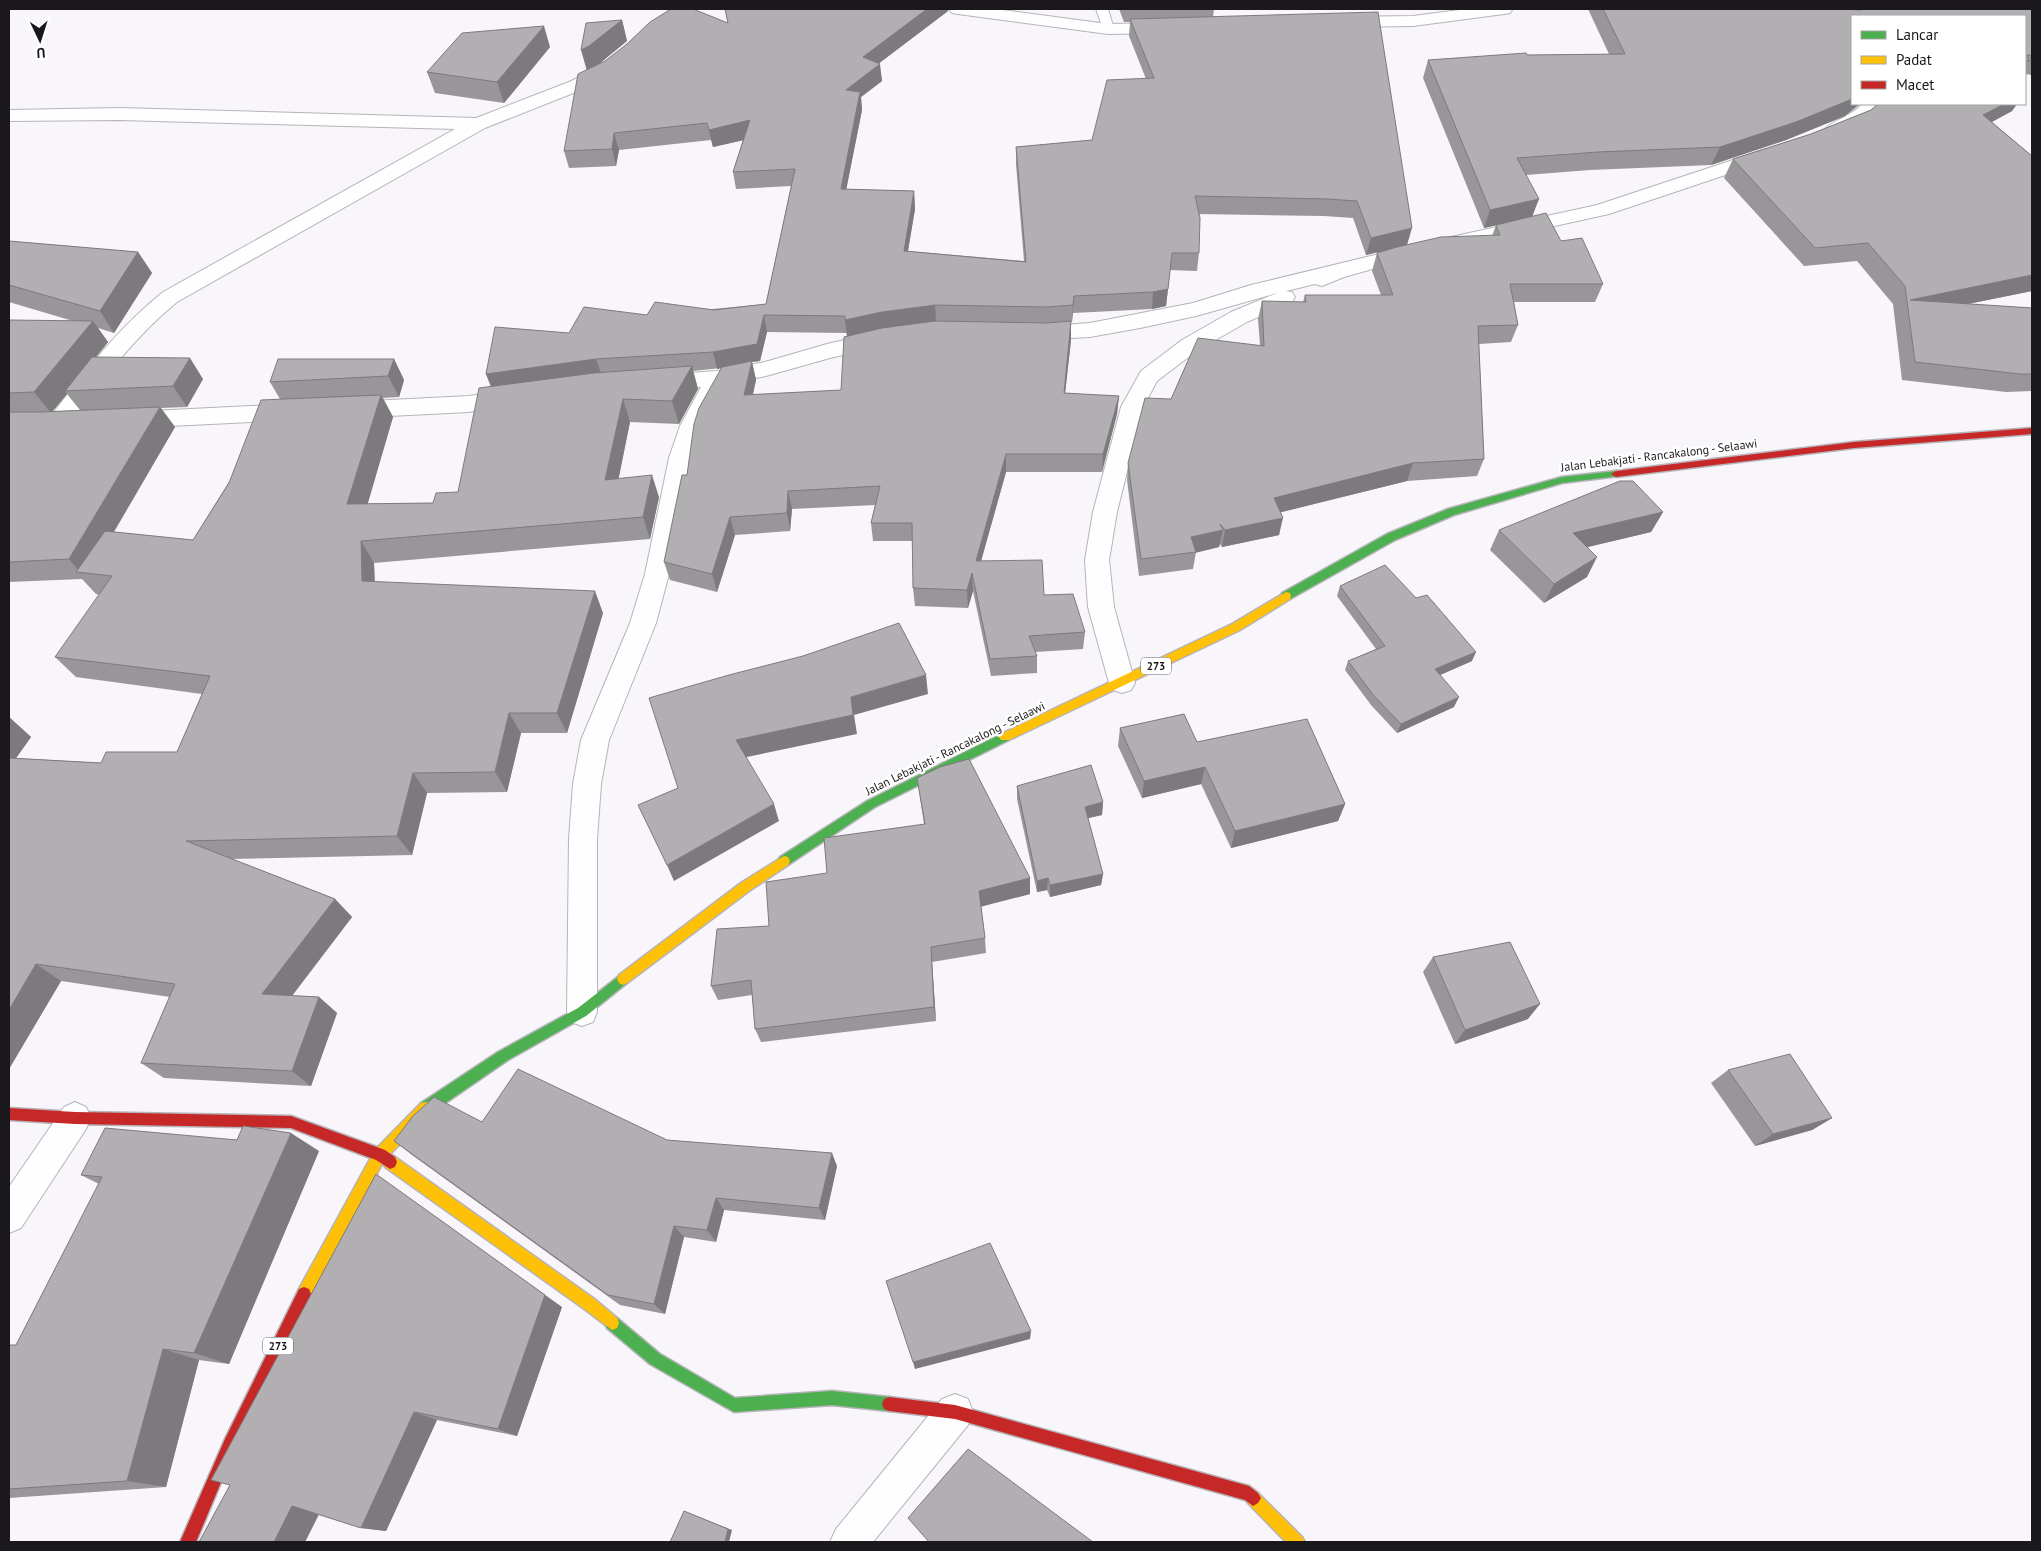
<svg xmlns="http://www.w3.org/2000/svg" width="2041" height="1551" viewBox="0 0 2041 1551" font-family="'PT Sans',sans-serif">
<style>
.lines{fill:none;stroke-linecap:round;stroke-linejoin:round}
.lane-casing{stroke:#b6b4b8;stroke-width:2}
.street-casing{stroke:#b6b4b8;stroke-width:2}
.fast-casing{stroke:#b6b4b8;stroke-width:3}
.slow-casing{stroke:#b6b4b8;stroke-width:3}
.jam-casing{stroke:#b6b4b8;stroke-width:3}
.lane{fill:#fefefe;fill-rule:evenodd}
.street{fill:#fefefe;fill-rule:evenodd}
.fast{fill:#4caf50;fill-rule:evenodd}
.slow{fill:#ffc107;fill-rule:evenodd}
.jam{fill:#c62828;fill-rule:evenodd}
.wall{fill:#99969a;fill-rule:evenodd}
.shaded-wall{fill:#7d7a7d}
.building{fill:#b2afb3;stroke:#7d7a7d}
.labels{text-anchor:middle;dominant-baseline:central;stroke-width:5;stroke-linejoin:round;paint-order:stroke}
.shield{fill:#fff;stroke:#5f5d61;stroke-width:1}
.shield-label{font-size:11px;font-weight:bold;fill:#1a181d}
.street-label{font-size:12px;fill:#1a181d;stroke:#fff}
</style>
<rect width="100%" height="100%" fill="#f8f5fb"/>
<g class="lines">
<g class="lane-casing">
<polygon id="lane" points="1096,9 1108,9 1114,29 1112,32 1104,32"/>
</g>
<g class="street-casing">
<g id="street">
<polygon points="949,9 995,9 1108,24 1166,23 1172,24 1175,28 1172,32 1166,33 1108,34 958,14 952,13"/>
<polygon points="1467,9 1513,9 1510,13 1504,14 1413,26 1341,27 1335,26 1332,22 1335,18 1341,17 1413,16"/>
<path d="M609 63 615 64 618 68 615 72 581 90 485 128 177 302C131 340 102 381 66 429L58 431 50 429 47 423 50 417C86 371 116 330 163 292L455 129 120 120 9 121V110L120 108 476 118 569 82Z"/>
<path d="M1862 104H1880C1869 120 1846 140 1825 135L1823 131C1830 121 1851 117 1862 104Z"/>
<polygon points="1766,149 1773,151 1776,155 1773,159 1609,214 1451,249 1444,247 1441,243 1444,239 1451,237 1597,205"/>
<polygon points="1412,246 1419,248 1422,252 1419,256 1344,277 1322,286 1315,284 1286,291 1292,292 1295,297 1292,302 1247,322 1198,350 1157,381 1143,407 1117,512 1109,560 1114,607 1135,683 1131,690 1122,693 1113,690 1109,683 1088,607 1085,560 1093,512 1121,407 1141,371 1182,340 1231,312 1277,293 1196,316 1140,328 1090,337 1033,340 1025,338 1022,333 1025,328 1090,323 1193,303 1251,285"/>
<polygon points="880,332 888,334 891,339 888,344 830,358 766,376 724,384 702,426 693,458 669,574 656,623 609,740 601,784 597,839 597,1012 593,1022 582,1026 571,1022 567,1012 569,839 573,784 581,740 630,623 645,574 669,458 680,426 701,387 658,389 650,387 647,382 650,377 658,375 717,371 765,362 827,344"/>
<polygon points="514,389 522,392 525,397 522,402 469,412 350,418 342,415 339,410 342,405 350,402 469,396"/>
<polygon points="292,404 300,407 303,412 300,417 292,420 130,428 122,426 119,420 122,414 130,412"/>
<polygon points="75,1102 86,1107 91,1118 86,1129 21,1228 9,1233 9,1187 64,1107"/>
<polygon points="955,1394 968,1399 973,1412 968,1425 873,1542 830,1542 836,1529 942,1399"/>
</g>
</g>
<g class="fast-casing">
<g id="fast">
<polygon points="1616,471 1621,474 1619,476 1562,483 1454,515 1395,540 1290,599 1282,599 1281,596 1282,593 1387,534 1448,509 1562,477"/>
<polygon points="1005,732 1009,734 1011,737 1009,740 875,807 788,865 784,866 780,865 778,861 780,857 867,801"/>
<polygon points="623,973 627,975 629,979 627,983 586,1016 508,1060 431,1113 426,1114 421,1113 419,1108 421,1103 498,1052 578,1008"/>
<polygon points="612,1316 617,1318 660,1354 735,1398 832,1391 889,1397 894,1399 896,1404 894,1409 889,1411 832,1405 734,1412 650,1364 607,1328 605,1323 607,1318"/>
</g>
</g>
<g class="slow-casing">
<g id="slow">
<polygon points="1286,592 1290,593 1291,596 1290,599 1240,630 1009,740 1001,740 999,737 1001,734 1232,624"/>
<polygon points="784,856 788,857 790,861 788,865 749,891 627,983 623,985 619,983 617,979 619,975 741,883"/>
<polygon points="426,1102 431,1103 433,1108 431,1113 388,1156 395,1157 593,1298 617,1318 619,1323 617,1328 612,1330 583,1308 385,1167 383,1162 309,1299 304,1301 299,1299 297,1294 299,1289 375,1150 421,1103"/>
<polygon points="1253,1490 1258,1493 1302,1537 1305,1542 1286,1542 1248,1503 1245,1498 1248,1493"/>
</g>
</g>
<g class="jam-casing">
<g id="jam">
<polygon points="2032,428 2032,434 1854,448 1616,477 1611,474 1616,471 1854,442"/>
<polygon points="9,1108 75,1112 291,1116 385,1150 395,1157 397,1162 395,1167 390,1169 376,1160 291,1128 75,1124 9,1120"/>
<polygon points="304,1287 309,1289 311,1294 309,1299 235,1449 196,1542 180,1542 225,1439 299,1289"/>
<polygon points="889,1397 955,1405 1249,1486 1258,1493 1261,1498 1258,1503 1253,1506 1245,1500 955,1419 889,1411 884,1409 882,1404 884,1399"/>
</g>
</g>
<use href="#lane" class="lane"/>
<use href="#street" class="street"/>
<use href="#fast" class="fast"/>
<use href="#slow" class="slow"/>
<use href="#jam" class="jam"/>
</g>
<g class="wall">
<path d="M725 9H948V11L879 63 882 81 861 97 862 110 846 189 914 191 915 209 908 251 1024 261 1016 164V147L1092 140 1146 79 1129 36 1130 22H1124L1119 9H1214L1213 17 1407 245 1492 236 1496 225 1484 228 1423 78 1428 60 1527 55 1609 54 1588 9H2032V75L2025 74V16H1852L1845 116 1786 140 1711 165 1590 170 1526 175 1533 217 1561 241 1603 284 1595 302H1514L1518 325 1511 342 1479 344 1484 459 1477 476 1407 481 1281 512 1279 535 1222 547 1220 544 1219 547 1196 552 1193 569 1139 576 1127 480 1128 463 1171 399 1260 345 1258 319 1262 301 1303 302 1305 295H1381L1372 271 1377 253 1378 252 1366 255 1353 218 1324 216 1199 214V253L1197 271 1170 270 1166 306 1152 309 1073 313 1072 322H1071V340L1065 393 1119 396 1117 414 1102 472H1006L981 561 1044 595 1085 632 1083 649 1035 652 1037 656V673L991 676 973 591 968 608 915 606 913 588V541H873L871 523 875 505 792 509 790 531 735 535 717 592 670 580 664 562 687 475 721 368 693 371 698 389 679 424 630 422 618 479 659 497 650 539 374 563 375 582 603 613 567 733H521L507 792 427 793 412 855 232 859 335 899 352 917 292 996 319 997 337 1013 311 1086 164 1078 141 1063 170 997 61 981 9 1069V717L31 737 16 758 101 763 177 752 202 694 76 677 55 657 100 595 96 594 82 579 9 582V320L73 321 9 302V241L138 252 152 273 114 333 98 328 108 342 96 357 203 379 187 407 161 408 175 427 114 532 193 540 280 399 270 382 394 359 404 380 399 397 383 398 393 417 367 504 433 503 458 492 491 387 486 374 569 333 647 315 766 304 791 186 736 189 733 172 743 140 713 147 711 140 619 150 616 166 569 168 564 151 586 70 622 20 627 41 599 64 728 23ZM767 332 847 333V336L841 390 753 395 756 380 752 362 760 361ZM67 394 80 410 52 412Z"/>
<polygon points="550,47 504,103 435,93 427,72"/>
<polygon points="1878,104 2017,104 2012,111 1992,122 2032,156 2032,291 1967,304 2032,308 2032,391 2006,392 1902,380 1893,304 1857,261 1804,266 1724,178 1733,159 1811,134 1871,110"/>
<polygon points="1663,512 1651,532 1587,547 1587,577 1544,603 1490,550 1499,530"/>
<polygon points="1340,586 1472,661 1440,675 1454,707 1397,733 1371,705 1345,670 1348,661 1376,649 1337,596"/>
<polygon points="1120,728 1197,742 1345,804 1338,821 1231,848 1201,784 1142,798 1118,746"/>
<polygon points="917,778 1030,878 1030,894 981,906 985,938 986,953 932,962 936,1021 761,1042 755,1029 752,995 718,1000 711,986 769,926 827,873 924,824"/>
<polygon points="1017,786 1103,802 1102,815 1088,818 1103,874 1101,885 1050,897 1047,890 1037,892 1017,799"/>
<polygon points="1433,957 1528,1019 1455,1044 1423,972"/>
<polygon points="1728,1070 1832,1118 1812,1130 1755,1146 1711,1083"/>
<polygon points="482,1122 667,1140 837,1166 825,1220 724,1210 716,1242 684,1237 665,1314 620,1305 412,1155 394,1141"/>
<polygon points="319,1151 229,1364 199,1360 166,1487 9,1498 9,1345 16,1345 99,1184 81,1175"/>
<polygon points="562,1307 517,1436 437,1420 386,1531 361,1528 319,1514 305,1542 199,1542"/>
</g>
<g class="shaded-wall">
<polygon points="927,9 948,9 948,11 865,74 863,57"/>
<polygon points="622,20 627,41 595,67 587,71 581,50"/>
<polygon points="544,26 550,47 504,103 497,82"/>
<polygon points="880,64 882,81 861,97 862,110 843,206 841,189 846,90"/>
<polygon points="1852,99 1852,104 1860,104 1845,116 1786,140 1711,165 1720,147"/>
<polygon points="2004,104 2017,104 2012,111 1971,133 1983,115"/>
<polygon points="750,120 753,138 713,147 709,130"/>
<polygon points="614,133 619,150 616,166 612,149"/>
<polygon points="914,191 915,209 905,268 904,251"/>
<polygon points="1539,199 1532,217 1484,228 1490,210"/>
<polygon points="1412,228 1407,245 1366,255 1371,238"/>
<polygon points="138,252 152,273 114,333 100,311"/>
<polygon points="2032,275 2032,291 1909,316 1910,300"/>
<polygon points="1168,289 1166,306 1152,309 1153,292"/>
<polygon points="1074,296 1073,313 1072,322 1073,305"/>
<polygon points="935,305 936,322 847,337 845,320 882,312"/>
<polygon points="764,315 767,332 760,361 752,362 756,380 748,414 744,395 752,363 717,369 713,352"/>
<polygon points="93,321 108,342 69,391 65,391 67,394 51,413 34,392"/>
<polygon points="1071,321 1071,340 1063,412 1064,393"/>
<polygon points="190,358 203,379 187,407 173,386"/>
<polygon points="394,359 404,380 399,397 388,376"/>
<polygon points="596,359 602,376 493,391 486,374"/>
<polygon points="692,366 698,389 679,424 672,401"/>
<polygon points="381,395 393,417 361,527 347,504"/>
<polygon points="1119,396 1117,414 1102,472 1103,454"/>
<polygon points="623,399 630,422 614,502 605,480"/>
<polygon points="160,407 175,427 89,574 81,573 69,559"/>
<polygon points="1006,454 1006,472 976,579 976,561"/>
<polygon points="1413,463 1407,481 1270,515 1274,498"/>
<polygon points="652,475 659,497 650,539 643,517"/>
<polygon points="788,491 792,509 790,531 787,513"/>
<polygon points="1663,512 1651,532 1563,553 1573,533"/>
<polygon points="730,517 735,535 717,592 712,574"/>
<polygon points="1283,518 1279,535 1222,547 1225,530"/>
<polygon points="1223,530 1219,547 1195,553 1191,537"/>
<polygon points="361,541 374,563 375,603 362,581"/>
<polygon points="1597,557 1587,577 1544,603 1554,584"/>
<polygon points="972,573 973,591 968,608 967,590"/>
<polygon points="595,591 603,613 567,733 557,713"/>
<polygon points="1476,652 1472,661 1431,679 1435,669"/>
<polygon points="926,675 928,694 854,715 857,734 742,758 736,740 851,697"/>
<polygon points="1459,697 1454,707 1397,733 1401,724"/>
<polygon points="509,713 521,733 507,792 495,772"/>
<polygon points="9,717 31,737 9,768"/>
<polygon points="1205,767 1201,784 1142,798 1144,781"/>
<polygon points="413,773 427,793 412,855 397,836"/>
<polygon points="1103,802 1102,815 1084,819 1085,807"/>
<polygon points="774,804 779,821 674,881 667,865"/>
<polygon points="1345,804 1338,821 1231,848 1235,831"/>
<polygon points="1103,874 1101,885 1050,897 1050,885"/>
<polygon points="1030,878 1030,894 980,907 979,891"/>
<polygon points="1048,878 1047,890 1037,892 1037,881"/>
<polygon points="335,899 352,917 281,1010 262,994"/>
<polygon points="931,947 932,962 936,1021 934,1007"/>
<polygon points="36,964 61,981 9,1069 9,1010"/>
<polygon points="319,997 337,1013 311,1086 292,1071"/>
<polygon points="1540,1004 1528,1019 1455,1044 1465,1030"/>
<polygon points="1832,1118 1812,1130 1755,1146 1773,1134"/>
<polygon points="291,1133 319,1151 229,1364 194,1353"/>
<polygon points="832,1153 837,1166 825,1220 819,1208"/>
<polygon points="398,1190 562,1307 517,1436 498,1429"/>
<polygon points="716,1198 724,1210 716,1242 707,1230"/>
<polygon points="674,1226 684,1237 665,1314 654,1304"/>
<polygon points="1031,1331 1030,1339 915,1369 913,1362"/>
<polygon points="163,1349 199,1360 166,1487 127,1481"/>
<polygon points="414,1412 437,1420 386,1531 361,1528"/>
<polygon points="292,1506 321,1510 305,1542 274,1542"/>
<polygon points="688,1513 732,1530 729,1542 725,1542"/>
</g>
<g class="building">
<polygon points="671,9 693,9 728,23 725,9 927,9 863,57 880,64 846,90 860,92 841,189 914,191 904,251 1026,262 1016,147 1092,140 1107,80 1154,78 1130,19 1378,12 1412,228 1371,238 1357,201 1327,199 1195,196 1200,218 1199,253 1172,253 1168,289 1153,292 1074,296 1073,305 1047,307 935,305 882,312 845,320 845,316 764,315 757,344 713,352 596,359 486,374 495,327 569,333 584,307 647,315 655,302 714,310 766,304 795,169 733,172 750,120 709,130 707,123 614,133 612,149 564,151 578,74 605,61 627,44 650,22"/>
<polygon points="1603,9 1843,9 1861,10 1862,9 2032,9 2032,55 2027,55 2029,61 2025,60 2025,16 1852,16 1852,99 1796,122 1720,147 1598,152 1517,158 1539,199 1490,210 1428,60 1526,53 1527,55 1625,54"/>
<polygon points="622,20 589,46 581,50 586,23"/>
<polygon points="544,26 497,82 427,72 462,33"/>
<polygon points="1878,104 2004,104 1983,115 2032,156 2032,275 1910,300 2032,308 2032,374 2020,374 1915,362 1905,286 1868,243 1815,248 1733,159 1811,134 1871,110"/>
<polygon points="1546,213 1561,241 1582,238 1603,284 1510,284 1518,325 1478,326 1484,459 1413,463 1274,498 1283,518 1225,530 1220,524 1223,530 1191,537 1196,552 1141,559 1128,463 1145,398 1171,399 1198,338 1264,346 1262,301 1306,302 1305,295 1393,295 1377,253 1397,247 1441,237 1500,235 1496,225"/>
<polygon points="9,241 138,252 100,311 9,285"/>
<polygon points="9,320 93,321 34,392 9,393"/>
<polygon points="935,321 1047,323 1071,321 1064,393 1119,396 1103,454 1006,454 976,561 1042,560 1044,595 1073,594 1085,632 1029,636 1037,656 990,659 972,573 967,590 913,588 912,523 871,523 880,486 788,491 787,513 730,517 712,574 664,562 682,475 687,475 694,424 699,408 722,367 752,361 744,395 841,390 844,337 882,328"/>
<polygon points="92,357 190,358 173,386 65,391"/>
<polygon points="278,359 394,359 388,376 270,382"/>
<polygon points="692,366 672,401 623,399 605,480 652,475 643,517 361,541 362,581 595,591 557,713 509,713 495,772 413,773 397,836 186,841 335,899 262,994 319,997 292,1071 141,1063 175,984 36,964 9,1010 9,758 101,763 106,752 177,752 210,676 55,657 112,576 76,572 105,531 193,540 229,483 261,400 381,395 347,504 433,503 436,493 458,492 479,388 594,373"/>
<polygon points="160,407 69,559 9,562 9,412 41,412"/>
<polygon points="1620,481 1633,481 1663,512 1573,533 1597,557 1554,584 1499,530"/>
<polygon points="1385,565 1416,598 1427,595 1476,652 1435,669 1459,697 1401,724 1374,696 1348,661 1385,646 1340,586"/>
<polygon points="899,623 926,675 851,697 853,715 736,740 774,804 667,865 638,805 678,788 649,698 729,675 803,656"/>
<polygon points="1184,714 1197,742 1307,719 1345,804 1235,831 1205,767 1144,781 1120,728"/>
<polygon points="969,759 1030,878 979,891 985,938 931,947 934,1007 755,1029 751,980 711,986 717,929 769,926 766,882 827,873 824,838 925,824 917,778 940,767"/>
<polygon points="1091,765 1103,802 1085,807 1103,874 1050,885 1048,878 1037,881 1017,786"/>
<polygon points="1510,942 1540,1004 1465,1030 1433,957"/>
<polygon points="1790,1054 1832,1118 1773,1134 1728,1070"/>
<polygon points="518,1069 667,1140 832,1153 819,1208 716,1198 707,1230 674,1226 654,1304 608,1295 394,1141 413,1116 434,1097 482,1122"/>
<polygon points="243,1126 291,1133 194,1353 163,1349 127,1481 9,1489 9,1345 16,1345 102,1177 81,1175 105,1128 237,1140"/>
<polygon points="376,1174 545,1295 498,1429 414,1412 361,1528 292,1506 274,1542 199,1542 230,1485 211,1480"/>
<polygon points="990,1243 1031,1331 913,1362 886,1281"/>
<polygon points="968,1449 1093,1542 929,1542 908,1518"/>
<polygon points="684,1511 728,1529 725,1542 670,1542"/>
</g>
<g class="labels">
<g class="shield">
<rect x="1141" y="657.5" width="30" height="17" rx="4"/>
<rect x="263" y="1337.5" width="30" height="17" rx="4"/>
</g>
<g class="shield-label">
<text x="1156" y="666">273</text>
<text x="278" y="1346">273</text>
</g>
<g class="street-label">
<text transform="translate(1659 455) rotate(-7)">Jalan Lebakjati - Rancakalong - Selaawi</text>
<text transform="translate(955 748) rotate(-26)">Jalan Lebakjati - Rancakalong - Selaawi</text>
</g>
</g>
<rect width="2041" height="1551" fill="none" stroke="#1a181d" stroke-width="20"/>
<rect x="1851" y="15" width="175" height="90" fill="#ffffff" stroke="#a3a3a5"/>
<rect x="1861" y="31" width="25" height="8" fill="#4caf50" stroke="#a3a3a5"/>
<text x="1896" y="40" font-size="15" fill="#1a181d">Lancar</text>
<rect x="1861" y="56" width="25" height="8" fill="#ffc107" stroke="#a3a3a5"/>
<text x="1896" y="65" font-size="15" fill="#1a181d">Padat</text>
<rect x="1861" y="81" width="25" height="8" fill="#c62828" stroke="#a3a3a5"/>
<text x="1896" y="90" font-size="15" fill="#1a181d">Macet</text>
<g transform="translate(40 40) rotate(176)" stroke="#ffffff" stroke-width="4" paint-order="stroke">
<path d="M0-4L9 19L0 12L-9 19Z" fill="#1a181d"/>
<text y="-8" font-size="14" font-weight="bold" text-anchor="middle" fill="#1a181d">U</text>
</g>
</svg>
